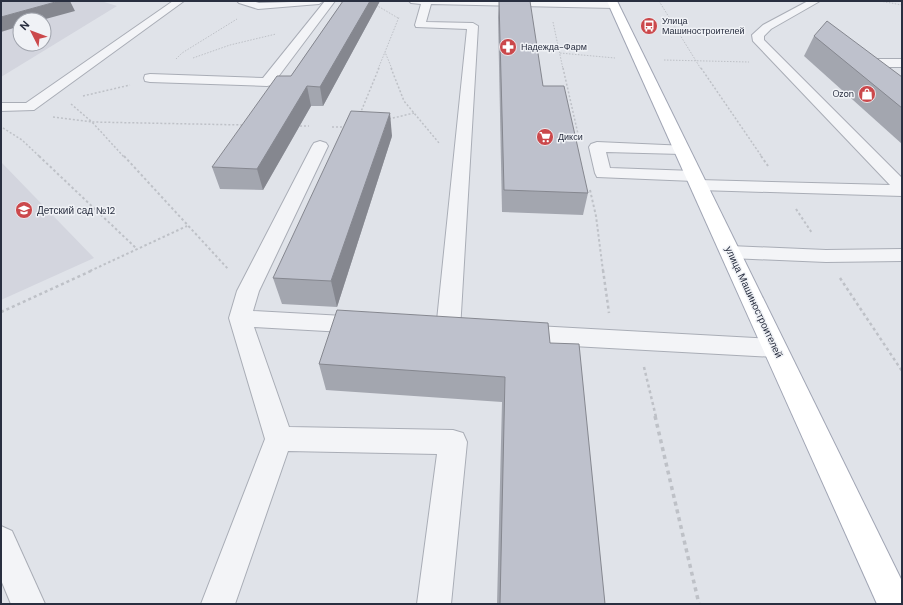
<svg xmlns="http://www.w3.org/2000/svg" width="903" height="605" viewBox="0 0 903 605" font-family="'DM Sans',sans-serif">
<style>
.built{fill:#d3d5de;fill-rule:evenodd}
.lines{fill:none;stroke-linecap:round;stroke-linejoin:round}
.minor-casing{stroke:#a9adb6;stroke-width:2}
.major-casing{stroke:#a0a5b4;stroke-width:2}
.path-far4{stroke:#bec1c7;stroke-width:1;stroke-dasharray:1.5 1.5;stroke-linecap:butt}
.path-far3{stroke:#bec1c7;stroke-width:1.5;stroke-dasharray:2 2;stroke-linecap:butt}
.path-far2{stroke:#bec1c7;stroke-width:2;stroke-dasharray:2.5 2.5;stroke-linecap:butt}
.path-far1{stroke:#bec1c7;stroke-width:2.5;stroke-dasharray:3 3;stroke-linecap:butt}
.path{stroke:#bec1c7;stroke-width:3.5;stroke-dasharray:4 4;stroke-linecap:butt}
.minor{fill:#f3f4f7;fill-rule:evenodd}
.major{fill:#fff;fill-rule:evenodd}
.wall{fill:#a3a6af}
.shaded-wall{fill:#85878f}
.building{fill:#bec1cc;stroke:#85878f}
.labels{text-anchor:middle;dominant-baseline:central;stroke-width:3;stroke-linejoin:round;paint-order:stroke}
.far-poi-label{font-size:9px;fill:#292f40;stroke:#f0f2f6;text-anchor:start}
.poi-label{font-size:10px;fill:#292f40;stroke:#f0f2f6;text-anchor:start}
.street-label{font-size:10px;fill:#292f40;stroke:#f0f2f6}
</style>
<rect width="100%" height="100%" fill="#e0e3e9"/>
<g class="built">
<path d="M1 1H101L117 6 1 77ZM20 20H44V44H20Z"/>
<polygon points="1,162 94,258 1,300"/>
</g>
<g class="lines">
<g class="minor-casing">
<g id="minor">
<polygon points="173,1 184,1 34,110 1,111 1,103 26,103"/>
<polygon points="237,1 252,1 259,3 324,1 319,4 258,9 239,3"/>
<polygon points="325,1 335,1 272,85 267,86 150,82 145,81 144,78 145,75 150,74 263,78"/>
<polygon points="409,1 614,2 619,5 614,8 431,4 426,22 473,23 478,26 460,330 456,336 448,339 440,336 436,330 467,29 416,27 415,25 421,4 411,3"/>
<polygon points="808,1 820,1 771,29 764,36 764,40 902,178 902,196 699,190 693,189 690,185 693,181 699,180 890,185 753,41 752,35 763,25"/>
<polygon points="864,59 902,59 902,67 876,67 902,86 902,97 897,96 860,66 858,63 860,60"/>
<polygon points="320,141 326,143 328,146 259,291 253,311 362,317 370,319 373,325 370,331 362,333 254,327 289,427 453,430 463,433 467,442 451,604 417,604 437,454 288,451 235,604 201,604 265,439 229,318 237,291 312,146 314,143"/>
<polygon points="597,142 687,146 689,149 687,152 681,154 606,152 610,168 694,171 700,172 702,176 700,180 694,181 597,177 595,173 589,147 591,144"/>
<polygon points="730,246 826,250 902,249 902,261 826,262 730,258 723,257 720,252 723,247"/>
<polygon points="518,325 775,339 783,342 787,348 783,354 775,357 518,343 510,340 506,334 510,328"/>
<polygon points="1,526 12,531 45,604 11,604 1,580"/>
</g>
</g>
<g class="major-casing">
<polygon id="major" points="607,1 617,1 902,581 902,604 877,604"/>
</g>
<g class="path-far4">
<polyline points="659,1 701,69"/>
<polyline points="880,1 902,5"/>
<polyline points="376,5 398,18"/>
<polyline points="553,22 563,69"/>
<polyline points="560,53 615,58"/>
<polyline points="193,58 230,45 276,34"/>
<polyline points="176,59 182,53 237,19"/>
<polyline points="664,60 749,62"/>
<polyline points="378,69 385,52"/>
<polyline points="392,69 385,52 399,17"/>
</g>
<g class="path-far3">
<polyline points="391,68 404,101 439,143"/>
<polyline points="563,68 578,134"/>
<polyline points="701,68 762,157"/>
<polyline points="83,96 130,85"/>
<polyline points="71,104 92,122 245,125"/>
<polyline points="360,114 379,68"/>
<polyline points="53,117 92,122 124,157"/>
<polyline points="389,119 414,113"/>
<polyline points="296,126 309,126"/>
<polyline points="332,127 345,127"/>
<polyline points="3,128 22,140 40,157"/>
</g>
<g class="path-far2">
<polyline points="39,156 137,249"/>
<polyline points="124,156 229,270"/>
<polyline points="761,156 768,166"/>
<polyline points="590,190 596,216 603,271"/>
<polyline points="796,209 812,233"/>
<polyline points="90,271 187,226"/>
</g>
<g class="path-far1">
<polyline points="603,270 609,313"/>
<polyline points="840,278 902,371"/>
<polyline points="1,312 93,270"/>
<polyline points="644,367 656,417"/>
</g>
<polyline class="path" points="655,416 699,604"/>
<use href="#minor" class="minor"/>
<use href="#major" class="major"/>
</g>
<g class="wall">
<polygon points="343,1 380,1 323,106 311,106 263,190 220,189 212,167 291,76"/>
<polygon points="499,1 543,86 588,193 583,215 502,212 498,17"/>
<polygon points="814,36 902,77 902,144 804,56"/>
<polygon points="392,136 337,307 282,304 273,278"/>
<polygon points="550,343 605,604 497,604 502,402 326,390 319,364"/>
</g>
<g class="shaded-wall">
<polygon points="59,1 70,1 75,11 42,20 20,20 20,26 1,32 1,17"/>
<polygon points="370,1 380,1 323,106 320,87"/>
<polygon points="307,86 311,106 263,190 257,169"/>
<polygon points="390,113 392,136 337,307 331,281"/>
</g>
<g class="building">
<polygon points="1,1 59,1 1,17"/>
<polygon points="343,1 370,1 320,87 307,86 257,169 212,167 277,76 291,76"/>
<polygon points="499,1 530,1 543,86 564,86 588,193 504,190"/>
<polygon points="827,21 902,77 902,108 814,36"/>
<polygon points="351,111 390,113 331,281 273,278"/>
<polygon points="337,310 548,323 550,343 579,344 605,604 500,604 505,377 319,364"/>
</g>
<defs>
<g id="bus-disc" transform="scale(0.9)"><circle r="9.5" fill="#cb484b" stroke="#f0f2f6"/><path d="M-5-6H5V4H4V6H2V4H-2V6H-4V4H-5ZM-3.5-4V0h7V-4ZM-3.5 1.2v1.5H-2V1.2ZM2 1.2v1.5H3.5V1.2Z" fill="#fff"/></g>
<g id="pharmacy-disc" transform="scale(0.9)"><circle r="9.5" fill="#cb484b" stroke="#f0f2f6"/><path d="M-2-6h4v4h4v4h-4v4h-4v-4h-4v-4h4Z" fill="#fff"/></g>
<g id="shop-disc" transform="scale(0.9)"><circle r="9.5" fill="#cb484b" stroke="#f0f2f6"/><path d="M-5-2.5h2.3a2.7 3.5 0 0 1 5.4 0H5L5.5 6h-11ZM-1.5-2.5h3a1.5 2.3 0 0 0-3 0Z" fill="#fff"/></g>
<g id="supermarket-disc" transform="scale(0.9)"><circle r="9.5" fill="#cb484b" stroke="#f0f2f6"/><path d="M-6-5.5h2.5l.6 2H6L4.5 2H-2.5L-4.4-4H-6ZM-1.5 3.2a1.3 1.3 0 1 0 .1 0ZM3 3.2a1.3 1.3 0 1 0 .1 0Z" fill="#fff"/></g>
<g id="school-disc" transform="scale(0.9)"><circle r="9.5" fill="#cb484b" stroke="#f0f2f6"/><path d="M0-5L7-2L0 1L-7-2ZM-4 1L0 2.5L4 1V4Q0 6-4 4Z" fill="#fff"/></g>
</defs>
<g fill-rule="evenodd">
<use href="#bus-disc" x="649" y="26"/>
<use href="#pharmacy-disc" x="508" y="47"/>
<use href="#shop-disc" x="867" y="94"/>
<use href="#supermarket-disc" x="545" y="137"/>
<use href="#school-disc" x="24" y="210"/>
</g>
<g class="labels">
<g class="far-poi-label">
<text x="662" y="21">Улица<tspan x="662" dy="10">Машиностроителей</tspan></text>
<text x="521" y="47">Надежда-Фарм</text>
<text x="854" y="94" text-anchor="end">Ozon</text>
<text x="558" y="137">Дикси</text>
</g>
<g class="poi-label">
<text x="37" y="210">Детский сад №12</text>
</g>
<g class="street-label">
<text transform="translate(754 302) rotate(65)">улица Машиностроителей</text>
</g>
</g>
<rect width="903" height="605" fill="none" stroke="#292f40" stroke-width="4"/>
<g transform="translate(32 32) rotate(312)"><circle r="19" fill="#f0f2f6" stroke="#a0a4ad"/>
<path d="M0-3L7 15L0 10L-7 15Z" fill="#cb484b"/>
<text y="-6" font-size="11" font-weight="bold" text-anchor="middle" fill="#292f40">N</text>
</g>
</svg>
